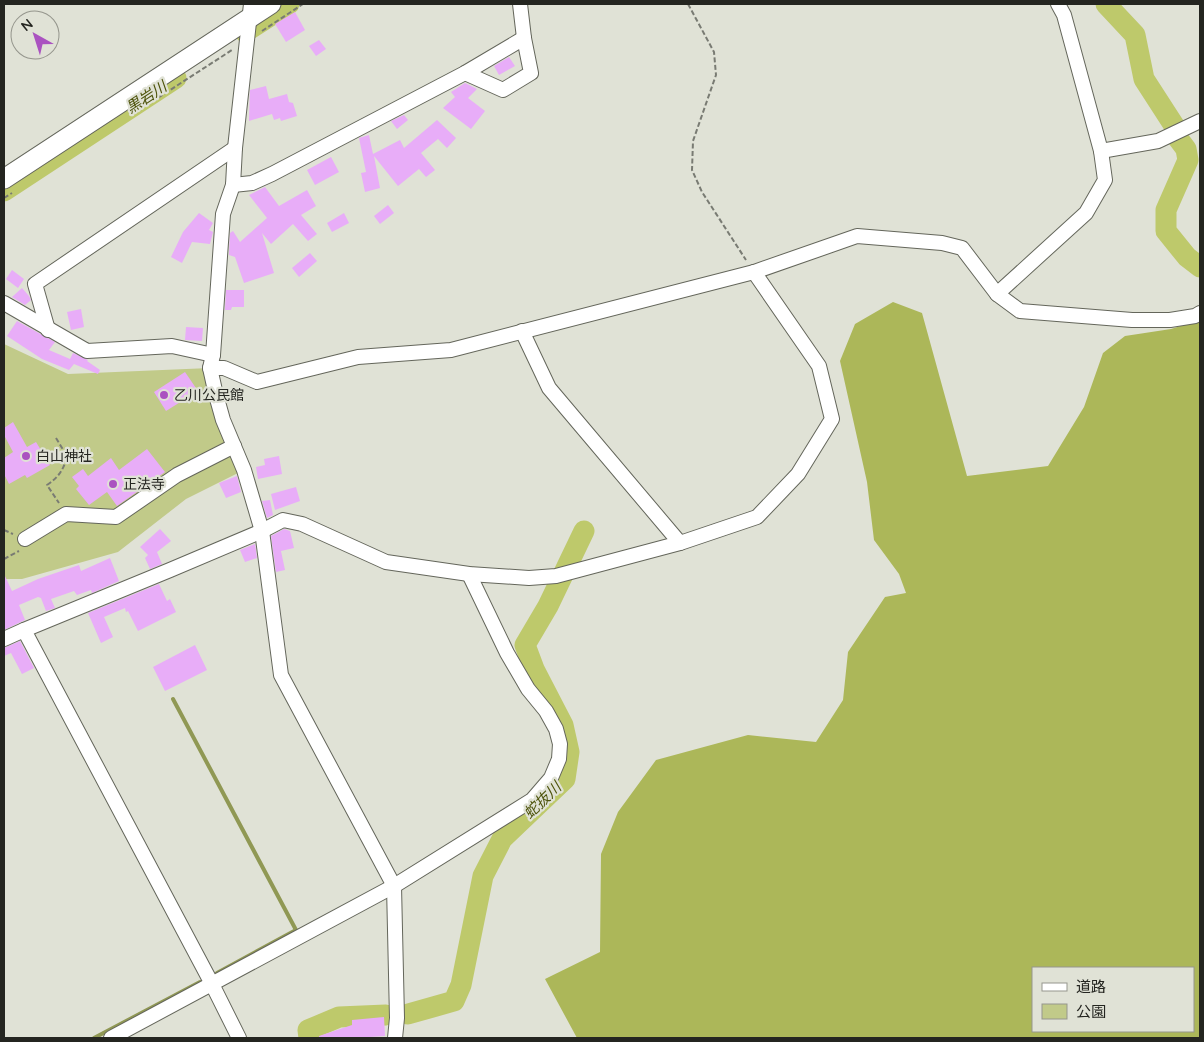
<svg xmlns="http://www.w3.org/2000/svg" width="1204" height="1042" viewBox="0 0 1204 1042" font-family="Quicksand,'Noto Sans JP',sans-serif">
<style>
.green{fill:#c1ca89}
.forest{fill:#acb759;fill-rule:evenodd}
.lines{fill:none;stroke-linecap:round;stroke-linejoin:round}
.stream{stroke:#909854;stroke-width:4}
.river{stroke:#bec96b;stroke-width:21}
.building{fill:#e8adf8}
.street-casing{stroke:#64665b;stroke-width:16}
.secondary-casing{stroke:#64665b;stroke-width:21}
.path{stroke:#797b73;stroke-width:2;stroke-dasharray:5 2.5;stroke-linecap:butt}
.street{stroke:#fff;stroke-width:14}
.secondary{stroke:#fff;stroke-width:19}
.poi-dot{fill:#aa52c0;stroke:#e0e2d6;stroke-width:2}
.labels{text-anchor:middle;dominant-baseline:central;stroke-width:4.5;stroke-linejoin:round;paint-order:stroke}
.poi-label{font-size:14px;fill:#242520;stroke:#e0e2d6;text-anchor:start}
.water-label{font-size:15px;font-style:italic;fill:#4d530b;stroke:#e0e2d6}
</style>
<rect width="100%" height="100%" fill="#e0e2d6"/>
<polygon class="green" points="4,344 68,374 210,368 244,470 186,499 118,552 22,579 4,579"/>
<path class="forest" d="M893 302 922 313 967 476 1048 466 1084 407 1103 353 1125 336 1171 329 1200 320V1038H577L545 979 600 952 601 854 618 812 656 760 748 735 816 742 843 700 848 652 885 597 906 593 899 574 874 540 867 482 840 361 855 324ZM1033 968H1193V1031H1033Z"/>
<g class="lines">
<g class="stream">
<polyline points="173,699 296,930 217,973"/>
<polyline points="94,1038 200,982"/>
</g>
<g class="river">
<polyline points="1106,4 1135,35 1144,79 1175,127"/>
<polyline points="245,32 289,4"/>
<polyline points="1177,137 1186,149 1188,160 1166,210 1166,231 1187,257 1200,267"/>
<polyline points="4,191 176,78"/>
<polyline points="408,1014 454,1001 461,985 483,876 502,839 565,779 569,752 563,725 534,669 525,645 548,606 584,531"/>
<polyline points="309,1038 308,1030 339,1017 386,1015"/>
</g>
</g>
<g class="building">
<polygon points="295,12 305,30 286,42 275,24"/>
<polygon points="319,40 326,49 316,56 309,46"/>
<polygon points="509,57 515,66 499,75 494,66"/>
<polygon points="465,83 477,89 468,98 485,111 471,129 443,108 455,97 451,92"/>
<polygon points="266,86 269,99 287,94 289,102 293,103 297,116 281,121 280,118 274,120 272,114 249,121 250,90"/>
<polygon points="404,115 408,120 397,129 391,121"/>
<polygon points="437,120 456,138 447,148 438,139 421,153 435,170 426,177 419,169 398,186 374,156 380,188 365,192 361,173 366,172 359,138 369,135 373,154 400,140 404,148"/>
<polygon points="331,157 339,172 315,185 307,170"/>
<polygon points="265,187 279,206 307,190 316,206 301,215 317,234 308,241 293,224 271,244 262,233 274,273 244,283 235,257 229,255 230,233 233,231 240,242 267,218 249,195"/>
<polygon points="388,205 394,213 380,224 374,216"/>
<polygon points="199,213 213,223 209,230 213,232 210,244 192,242 182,263 171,257 183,232"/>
<polygon points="344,213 349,223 332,232 327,223"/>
<polygon points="310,253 317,261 299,277 292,268"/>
<polygon points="12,270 24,279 18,288 6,279"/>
<polygon points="22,288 29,296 31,300 25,305 12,297"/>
<polygon points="226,290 244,290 244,307 232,307 231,310 225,310"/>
<polygon points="81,309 84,327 71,330 67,312"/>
<polygon points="17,321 55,342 49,350 70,359 73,353 88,360 87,361 100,370 98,374 74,364 69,370 42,359 7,336"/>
<polygon points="186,327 203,328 202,341 185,340"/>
<polygon points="185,372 198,391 166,411 154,392"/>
<polygon points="13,422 27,447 36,442 50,465 27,478 25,475 9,484 4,474 4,458 13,452 4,435 4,428"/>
<polygon points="147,449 165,472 117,506 107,492 89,505 76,489 79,486 72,477 83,469 88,476 111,458 119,470"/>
<polygon points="279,456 282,474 258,479 256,467 265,465 264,459"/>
<polygon points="237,476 241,492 226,498 219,483"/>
<polygon points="296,487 300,501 275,510 271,494"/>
<polygon points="270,500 273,515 267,518 262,501"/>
<polygon points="160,529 171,541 157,552 162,564 150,569 145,558 148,555 140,547"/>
<polygon points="284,529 290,531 294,548 281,551 285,570 276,572 271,536"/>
<polygon points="255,544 257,558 245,562 240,550"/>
<polygon points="110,558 119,581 92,593 91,590 77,595 74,591 51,599 55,608 46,611 41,598 38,597 19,605 25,620 4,630 4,574 12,591 38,579 79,565 81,571"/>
<polygon points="159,584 167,601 170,599 176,612 138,631 128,611 126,612 125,608 104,617 113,637 101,643 88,613"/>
<polygon points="20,641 34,668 22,674 11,653 4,656 4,648"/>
<polygon points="195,645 207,670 165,691 153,667"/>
<polygon points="384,1017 385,1036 355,1038 319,1038 319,1036 352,1025 352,1020"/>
</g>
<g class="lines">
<g class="street-casing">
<g id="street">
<polyline points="251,4 235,148 233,185 223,214 213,355 210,368 216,395 223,420 244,470 262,531 281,675 394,886 397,1018 395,1038"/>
<polyline points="465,73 503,90 531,73 524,38 520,4"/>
<polyline points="1101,151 1158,141 1200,121"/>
<polyline points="233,185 252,183 272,174 465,73 524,38"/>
<polyline points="997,294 1086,213 1105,180 1101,151 1064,15 1058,4"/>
<polyline points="4,303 87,351 172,346 213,355"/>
<polyline points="48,330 35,284 235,148"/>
<polyline points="522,331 549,388 680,543"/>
<polyline points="210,368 224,368 257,382 358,357 451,350 754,272 857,236 942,243 962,248 997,294 1020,311 1132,320 1170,320 1195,316 1200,313"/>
<polyline points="25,539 66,514 116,517 177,475 234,446"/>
<polyline points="24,630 212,984 239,1038"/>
<polyline points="4,639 24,630 170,570 262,531 283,520 302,524 386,562 469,574 529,578 556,576 680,543 757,517 798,474 832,419 819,366 754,272"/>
<polyline points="111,1038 394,886 532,800 551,778 559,759 560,744 556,729 546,711 528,689 507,653 469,574"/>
</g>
</g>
<g class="secondary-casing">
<polyline id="secondary" points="4,179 271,4"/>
</g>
<g class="path">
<polyline points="688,4 714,52 716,75 693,141 692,170 702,192 746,260"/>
<polyline points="262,31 303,4"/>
<polyline points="133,114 232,50"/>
<polyline points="4,198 12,193"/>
<path d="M56 438 67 456C64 469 59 477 47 485L59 503"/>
<polyline points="4,530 13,534"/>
<polyline points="4,559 19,551"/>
</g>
<use href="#street" class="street"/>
<use href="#secondary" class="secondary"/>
</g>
<g class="poi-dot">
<circle cx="164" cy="395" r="5"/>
<circle cx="26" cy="456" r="5"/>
<circle cx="113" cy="484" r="5"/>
</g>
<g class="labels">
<g class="poi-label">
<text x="174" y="395">乙川公民館</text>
<text x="36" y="456">白山神社</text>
<text x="123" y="484">正法寺</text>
</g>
<g class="water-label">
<text transform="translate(146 97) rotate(-33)">黒岩川</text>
<text transform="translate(542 800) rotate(-44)">蛇抜川</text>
</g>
</g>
<rect width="1204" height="1042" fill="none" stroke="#242520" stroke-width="10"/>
<rect x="1032" y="967" width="162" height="65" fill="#e0e2d6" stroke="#95968d"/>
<rect x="1042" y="983" width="25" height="8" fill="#ffffff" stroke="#95968d"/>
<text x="1076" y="992" font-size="15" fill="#242520">道路</text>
<rect x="1042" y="1004" width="25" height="15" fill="#c1ca89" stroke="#95968d"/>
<text x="1076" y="1017" font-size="15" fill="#242520">公園</text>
<g transform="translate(35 35) rotate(321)"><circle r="24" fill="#e0e2d6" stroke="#95968d"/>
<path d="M0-4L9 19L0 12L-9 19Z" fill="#aa52c0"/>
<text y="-8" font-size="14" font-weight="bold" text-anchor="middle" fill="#242520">N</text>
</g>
</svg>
